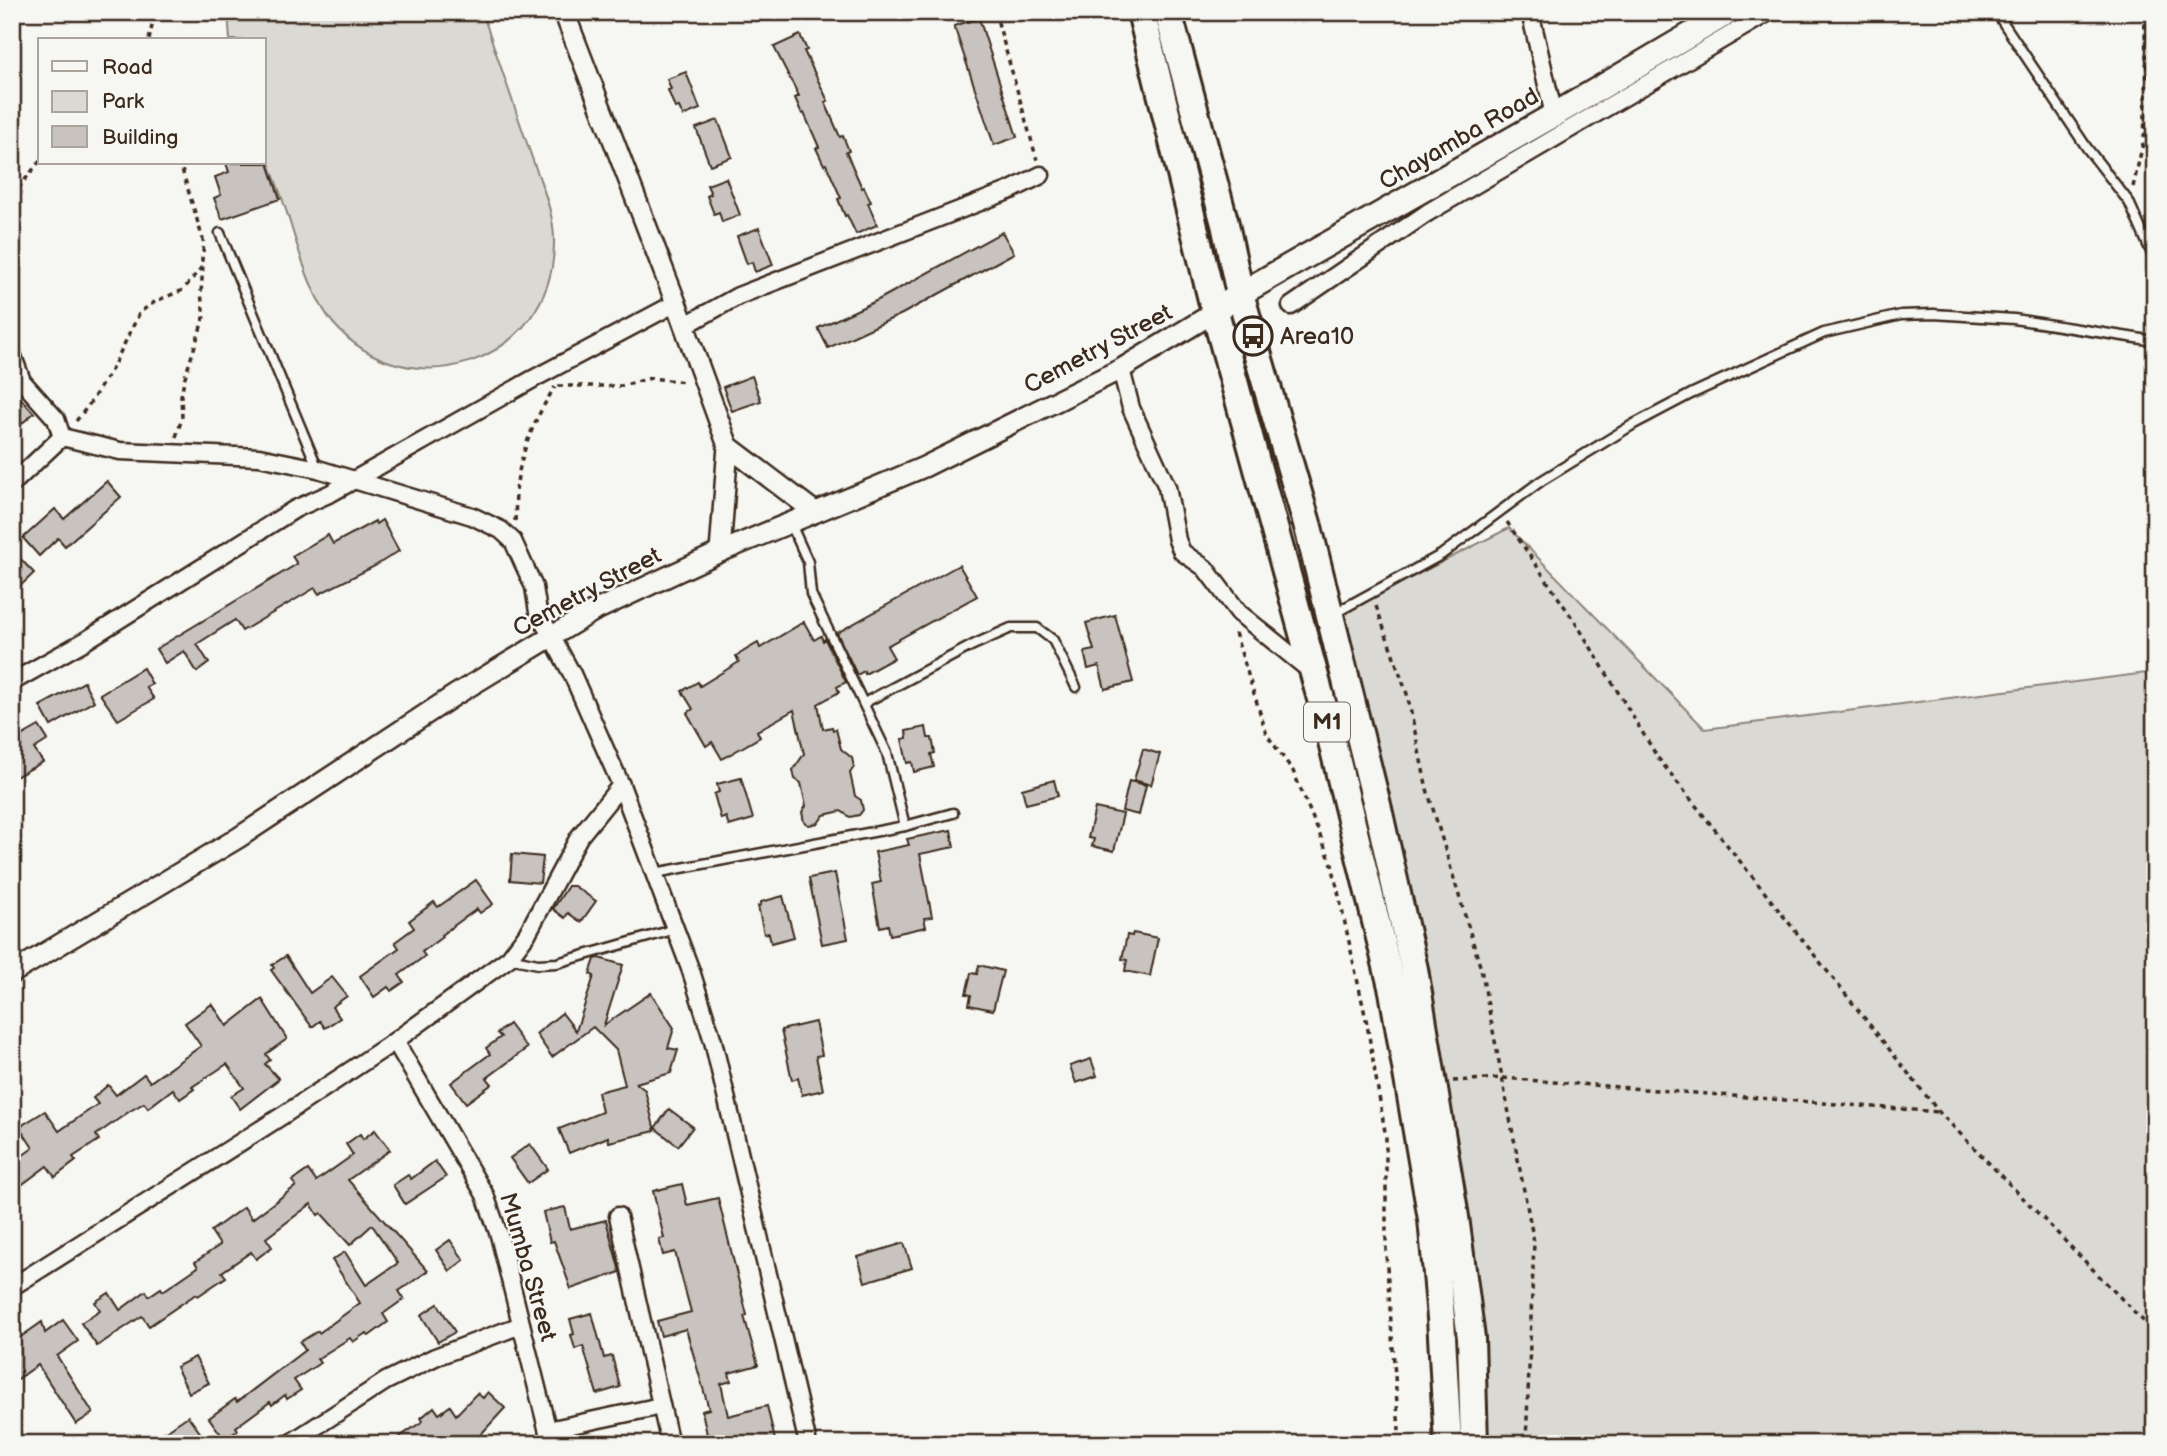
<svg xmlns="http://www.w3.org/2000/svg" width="2167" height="1456" viewBox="0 0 2167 1456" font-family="'Balsamiq Sans',sans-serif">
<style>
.green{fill:#dad9d3;stroke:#8a8278;stroke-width:2}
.building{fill:#c8c3be;stroke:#3b2a1e;stroke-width:2}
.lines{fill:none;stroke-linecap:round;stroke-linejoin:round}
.service-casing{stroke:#3b2a1e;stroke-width:13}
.minor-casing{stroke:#3b2a1e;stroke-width:21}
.tertiary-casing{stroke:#3b2a1e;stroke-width:24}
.secondary-casing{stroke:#3b2a1e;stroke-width:28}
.trunk-casing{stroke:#3b2a1e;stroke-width:32}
.path{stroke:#3b2a1e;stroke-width:3.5;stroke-dasharray:5 5;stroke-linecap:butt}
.service{stroke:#f6f6f2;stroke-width:8}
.minor{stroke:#f6f6f2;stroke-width:16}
.tertiary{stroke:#f6f6f2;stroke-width:19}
.secondary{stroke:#f6f6f2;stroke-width:23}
.trunk{stroke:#f6f6f2;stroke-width:26}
.labels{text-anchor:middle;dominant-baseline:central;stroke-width:5;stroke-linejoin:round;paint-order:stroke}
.shield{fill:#f6f6f2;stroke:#73675e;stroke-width:2}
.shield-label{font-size:23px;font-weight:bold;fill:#3b2a1e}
.street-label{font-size:24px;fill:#3b2a1e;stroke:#f6f6f2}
.poi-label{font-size:24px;fill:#3b2a1e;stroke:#f6f6f2;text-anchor:start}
</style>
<rect width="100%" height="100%" fill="#f6f6f2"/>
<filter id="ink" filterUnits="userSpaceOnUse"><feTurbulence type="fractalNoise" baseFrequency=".0143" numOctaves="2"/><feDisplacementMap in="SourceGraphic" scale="14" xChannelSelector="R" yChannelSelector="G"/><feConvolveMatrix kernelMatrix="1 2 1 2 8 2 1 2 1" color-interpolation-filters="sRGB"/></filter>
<g filter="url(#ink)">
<g class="green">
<path d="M228 12H482C498 59 514 106 530 152 540 182 555 212 554 244 553 362 409 412 333 323 308 293 296 238 283 201 277 183 268 164 264 146 263 136 264 124 264 114 264 90 264 65 264 40H230Z"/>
<polygon points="1509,528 1705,729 2146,673 2155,699 2155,1444 1482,1444 1341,613"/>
</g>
<g class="building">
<polygon points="979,18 1017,137 994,145 954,26"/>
<polygon points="800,35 807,50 804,51 828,101 825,102 840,137 843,136 849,151 846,152 862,188 864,187 871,202 868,203 877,225 856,234 847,215 845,216 838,199 841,198 826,164 824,165 816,148 819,147 804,113 802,114 795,98 799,96 774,47"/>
<polygon points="686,72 700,109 683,116 679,107 675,108 668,90 671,89 667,79"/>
<polygon points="718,120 732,157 710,165 696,128"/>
<polygon points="226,163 268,163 280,199 222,219 214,198 221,195 215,177 229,172"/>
<polygon points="726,178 740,215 722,222 719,212 714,214 707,196 711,194 707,185"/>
<polygon points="759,228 773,265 755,272 752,262 747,264 737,236"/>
<polygon points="1002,232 1014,253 902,314 828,348 818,328 878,300"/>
<polygon points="752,376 761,401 732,411 723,387"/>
<polygon points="12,389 34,413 12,432"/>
<polygon points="107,481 121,497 65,546 58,538 39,556 23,538 55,509 64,519"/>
<polygon points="382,520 399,551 375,566 319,594 315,588 242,631 235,620 197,644 209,663 197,672 184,651 165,663 156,649 297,564 292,556 328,535 333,544 375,521 376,524"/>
<polygon points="12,550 34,573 12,594"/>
<polygon points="959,565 977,596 887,646 894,658 865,674 864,671 857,675 837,633"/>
<polygon points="1115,615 1133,682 1105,689 1099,666 1088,669 1084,652 1094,650 1086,623"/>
<polygon points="804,622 814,640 821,636 823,641 825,639 846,682 837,687 839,692 818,704 823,729 832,727 833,730 836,729 841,749 852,758 854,767 850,773 855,796 861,800 863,810 859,815 850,817 841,811 824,815 818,823 809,825 804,822 802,812 806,806 801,783 795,779 793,770 804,754 794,710 757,731 760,737 722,759 712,742 706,746 687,713 693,709 682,691 698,682 700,686 739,662 736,656 758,643 760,648"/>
<polygon points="143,668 152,684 146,687 154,699 118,720 100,694"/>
<polygon points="84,682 94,701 51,726 40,706"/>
<polygon points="39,726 48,740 34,749 43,762 12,779 12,745 18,742 16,739"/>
<polygon points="926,727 928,738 932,738 935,753 931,754 934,767 914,772 912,762 907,763 902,739 907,738 906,731"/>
<polygon points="1143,749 1160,754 1151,785 1134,780"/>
<polygon points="741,778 753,819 729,826 726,817 721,819 714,794 719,792 717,784"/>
<polygon points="1054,780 1058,796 1026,804 1022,789"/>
<polygon points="1129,781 1146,785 1139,815 1122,811"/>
<polygon points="1095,808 1123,814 1114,851 1092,846 1094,839 1088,838"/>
<polygon points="951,830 954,847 920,854 932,917 924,918 926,927 890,935 888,925 880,927 872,884 881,882 875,852 909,845 907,839"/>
<polygon points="512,854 543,857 540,883 510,880"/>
<polygon points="835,873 848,939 822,944 809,878"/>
<polygon points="476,880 493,904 480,913 477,909 441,935 442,937 422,952 425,956 399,975 404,982 391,991 388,987 374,997 360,976 399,948 395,942 414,928 409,921 434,902 438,907"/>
<polygon points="568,886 574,886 596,901 581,922 568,913 565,918 553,909"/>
<polygon points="783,896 794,937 771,943 769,933 764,934 758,906 761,905 761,902"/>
<polygon points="1133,933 1158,938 1150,976 1125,971 1127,960 1122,959 1127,935 1132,936"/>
<polygon points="286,956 310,993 332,977 347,996 332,1007 340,1018 325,1028 320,1021 312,1027 271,970 274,968 272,965"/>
<polygon points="599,958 623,965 604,1025 651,993 674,1028 668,1048 678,1050 671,1073 636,1083 645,1090 655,1131 609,1142 608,1137 569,1153 559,1129 602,1112 598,1092 625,1085 616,1050 593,1027 552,1057 536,1034 562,1013 576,1031 594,976 590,974 595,959"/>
<polygon points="979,965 1003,971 993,1010 969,1005 971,995 966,994 971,973 977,974"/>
<polygon points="262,999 287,1039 266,1054 270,1060 265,1064 279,1079 240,1109 231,1096 244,1088 227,1064 192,1087 194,1089 180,1099 173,1089 148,1108 144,1103 130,1111 96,1135 99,1140 73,1157 76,1161 55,1177 47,1166 12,1192 12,1163 33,1148 20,1128 24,1124 45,1111 59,1131 98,1104 93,1098 108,1085 116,1095 144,1074 150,1082 201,1046 185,1023 212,1004 227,1026"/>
<polygon points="815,1022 822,1055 816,1056 823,1090 802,1095 798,1078 792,1080 781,1030"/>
<polygon points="509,1024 527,1048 487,1078 492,1084 466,1103 451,1083 490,1054 486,1048 501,1037 497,1033"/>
<polygon points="1091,1059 1097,1076 1076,1083 1070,1066"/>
<polygon points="669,1109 693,1127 678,1146 655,1128"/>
<polygon points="375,1130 390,1150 348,1180 428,1271 399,1291 404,1299 383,1314 388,1322 369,1336 366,1333 353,1342 350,1338 317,1359 320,1363 294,1380 301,1390 287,1399 285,1395 272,1405 270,1402 236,1427 238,1430 225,1440 209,1418 235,1399 237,1402 305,1350 300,1342 318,1331 319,1333 360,1303 332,1260 345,1252 366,1285 398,1263 372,1225 350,1245 321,1213 318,1215 311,1204 266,1238 272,1247 256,1259 251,1252 222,1272 226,1277 198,1296 196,1294 149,1326 142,1316 97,1346 81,1323 100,1310 95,1302 109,1293 120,1310 146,1291 149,1296 161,1288 163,1291 198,1267 195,1262 220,1245 211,1231 244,1207 252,1219 296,1186 292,1181 308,1170 316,1181 353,1155 346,1144 360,1134 363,1139"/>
<polygon points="530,1144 548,1169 528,1183 510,1158"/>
<polygon points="435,1161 446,1177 405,1204 393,1185 408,1175 411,1179"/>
<polygon points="682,1184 687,1205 718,1198 747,1315 744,1316 758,1365 729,1373 731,1381 721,1384 728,1416 767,1406 776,1444 709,1444 702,1411 709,1409 686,1329 661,1336 657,1321 691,1312 675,1252 663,1255 659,1239 664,1238 653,1191"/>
<polygon points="565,1207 570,1229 606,1220 620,1272 571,1289 554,1241 550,1242 543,1212"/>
<polygon points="450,1240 464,1260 450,1271 436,1250"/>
<polygon points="904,1243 912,1268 865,1282 858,1257"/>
<polygon points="438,1304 455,1332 438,1342 421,1315"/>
<polygon points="592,1313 604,1358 612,1356 620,1387 597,1394 583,1346 575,1349 571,1335 574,1334 570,1319"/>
<polygon points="63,1320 78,1341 57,1356 93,1413 76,1424 38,1365 12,1383 12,1343 42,1322 45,1333"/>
<polygon points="195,1357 209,1383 189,1393 176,1367"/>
<polygon points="488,1392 505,1408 472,1444 389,1444 423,1421 421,1418 434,1407 439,1414 450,1406 456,1415 477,1393 483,1398"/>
<polygon points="188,1416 204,1438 195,1444 147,1444"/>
</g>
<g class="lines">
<g class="service-casing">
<g id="service">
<polyline points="1996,12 2087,148 2129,202 2155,261"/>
<polyline points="220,233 318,469"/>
<polyline points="790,522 808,562 811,594 887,753 905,826"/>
<polyline points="1335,613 1441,555 1541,481 1634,424 1691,394 1824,333 1901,315 1933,314 2014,319 2155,341"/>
<polyline points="864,703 973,645 1011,628 1037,628 1053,640 1076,687"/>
<polyline points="655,873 905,826 953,813"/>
<polyline points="509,958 538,964 557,963 676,929"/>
</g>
</g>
<g class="minor-casing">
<g id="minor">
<polyline points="1530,12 1554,115"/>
<polyline points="1291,306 1427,213 1769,12"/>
<polyline points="684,326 738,296 1011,190 1041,175"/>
<polyline points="12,354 22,381 56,419 62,437"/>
<polyline points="1121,369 1131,408 1167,487 1177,540 1182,552 1205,568 1239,613 1312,672"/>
<polyline points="12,484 62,437 120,451 259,457 318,469 472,516 501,530 513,541 534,587 538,612 572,674 621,785 691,971 713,1041 808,1444"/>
<polyline points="12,682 85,641 295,509 331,493 533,379 676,303"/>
<polyline points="395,1041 485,1195 499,1235 551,1444"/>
<polyline points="618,1216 670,1444"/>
<polyline points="12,1287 285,1114 395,1041 509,958 527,934 579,837 621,785"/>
<polyline points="548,1430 661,1406"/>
<polyline points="289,1444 386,1381 435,1357 521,1325"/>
</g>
</g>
<g class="tertiary-casing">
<g id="tertiary">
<polyline points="564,12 676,303 728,446 720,552"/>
<polyline points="728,446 815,512"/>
<polyline points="12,973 238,838 455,695 592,612 720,552 924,467 1121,369 1215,312"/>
</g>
</g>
<g class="secondary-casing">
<polyline id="secondary" points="1226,304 1240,294 1554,115 1729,12"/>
</g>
<g class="trunk-casing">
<g id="trunk">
<polyline points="1141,12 1215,312 1327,721 1393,991 1432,1219 1441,1318 1448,1444"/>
<polyline points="1168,12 1225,224 1240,294 1308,527 1378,809 1414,969 1455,1217 1471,1338 1474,1444"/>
</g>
</g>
<g class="path">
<polyline points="995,12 1037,160"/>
<polyline points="149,40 155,12"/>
<polyline points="2133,187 2144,139 2147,74 2144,12"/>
<polyline points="12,196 40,161"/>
<polyline points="558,386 621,386 651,378 685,382"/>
<polyline points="76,421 88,406 112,369 140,312 156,301 183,290 201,268 204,243 180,163"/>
<polyline points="176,437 182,418 181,396 184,380 204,317 201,293 203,265"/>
<path d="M515 521C516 509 515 495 517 483 522 448 536 416 555 387"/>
<polyline points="1507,522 1579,628 1658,758 1939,1112 2155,1333"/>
<polyline points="1376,606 1407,694 1427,789 1481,969 1534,1242 1526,1444"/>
<polyline points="1235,633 1267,735 1293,771 1332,864 1367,1024 1386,1138 1386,1254 1400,1444"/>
<polyline points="1453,1081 1502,1078 1939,1112"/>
</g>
<use href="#service" class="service"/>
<use href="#minor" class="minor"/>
<use href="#tertiary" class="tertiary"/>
<use href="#secondary" class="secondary"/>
<use href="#trunk" class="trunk"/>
</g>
</g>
<defs>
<g id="bus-ring" transform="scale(2.0125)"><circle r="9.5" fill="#f6f6f2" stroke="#3b2a1e" stroke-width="1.5"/><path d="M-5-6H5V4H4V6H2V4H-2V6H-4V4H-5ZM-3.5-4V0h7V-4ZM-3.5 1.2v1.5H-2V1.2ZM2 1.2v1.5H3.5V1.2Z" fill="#3b2a1e"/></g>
</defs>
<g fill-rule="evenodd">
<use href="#bus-ring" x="1253" y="336"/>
</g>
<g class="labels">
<rect class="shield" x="1304" y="702.5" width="46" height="39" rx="5"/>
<g class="shield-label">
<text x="1327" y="722">M1</text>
</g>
<g class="street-label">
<text transform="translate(1459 139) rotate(-30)">Chayamba Road</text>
<text transform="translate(1098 349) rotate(-28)">Cemetry Street</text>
<text transform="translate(587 592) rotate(-28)">Cemetry Street</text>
<text transform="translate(528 1267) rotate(74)">Mumba Street</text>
</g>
<g class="poi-label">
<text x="1280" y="336">Area10</text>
</g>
</g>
<rect width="2167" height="1456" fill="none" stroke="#f6f6f2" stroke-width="42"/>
<rect x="21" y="21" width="2125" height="1414" fill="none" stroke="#3b2a1e" stroke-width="2.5" filter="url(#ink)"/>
<rect x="38" y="38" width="228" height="126" fill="#f6f6f2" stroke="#aba49d" stroke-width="2"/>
<rect x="52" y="61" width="35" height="10" fill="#f6f6f2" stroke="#aba49d" stroke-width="2"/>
<text x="102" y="74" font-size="21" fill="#3b2a1e">Road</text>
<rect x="52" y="91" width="35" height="21" fill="#dad9d3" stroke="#aba49d" stroke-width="2"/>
<text x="102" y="108" font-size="21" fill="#3b2a1e">Park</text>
<rect x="52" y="126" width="35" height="21" fill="#c8c3be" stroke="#aba49d" stroke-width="2"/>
<text x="102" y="144" font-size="21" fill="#3b2a1e">Building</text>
</svg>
